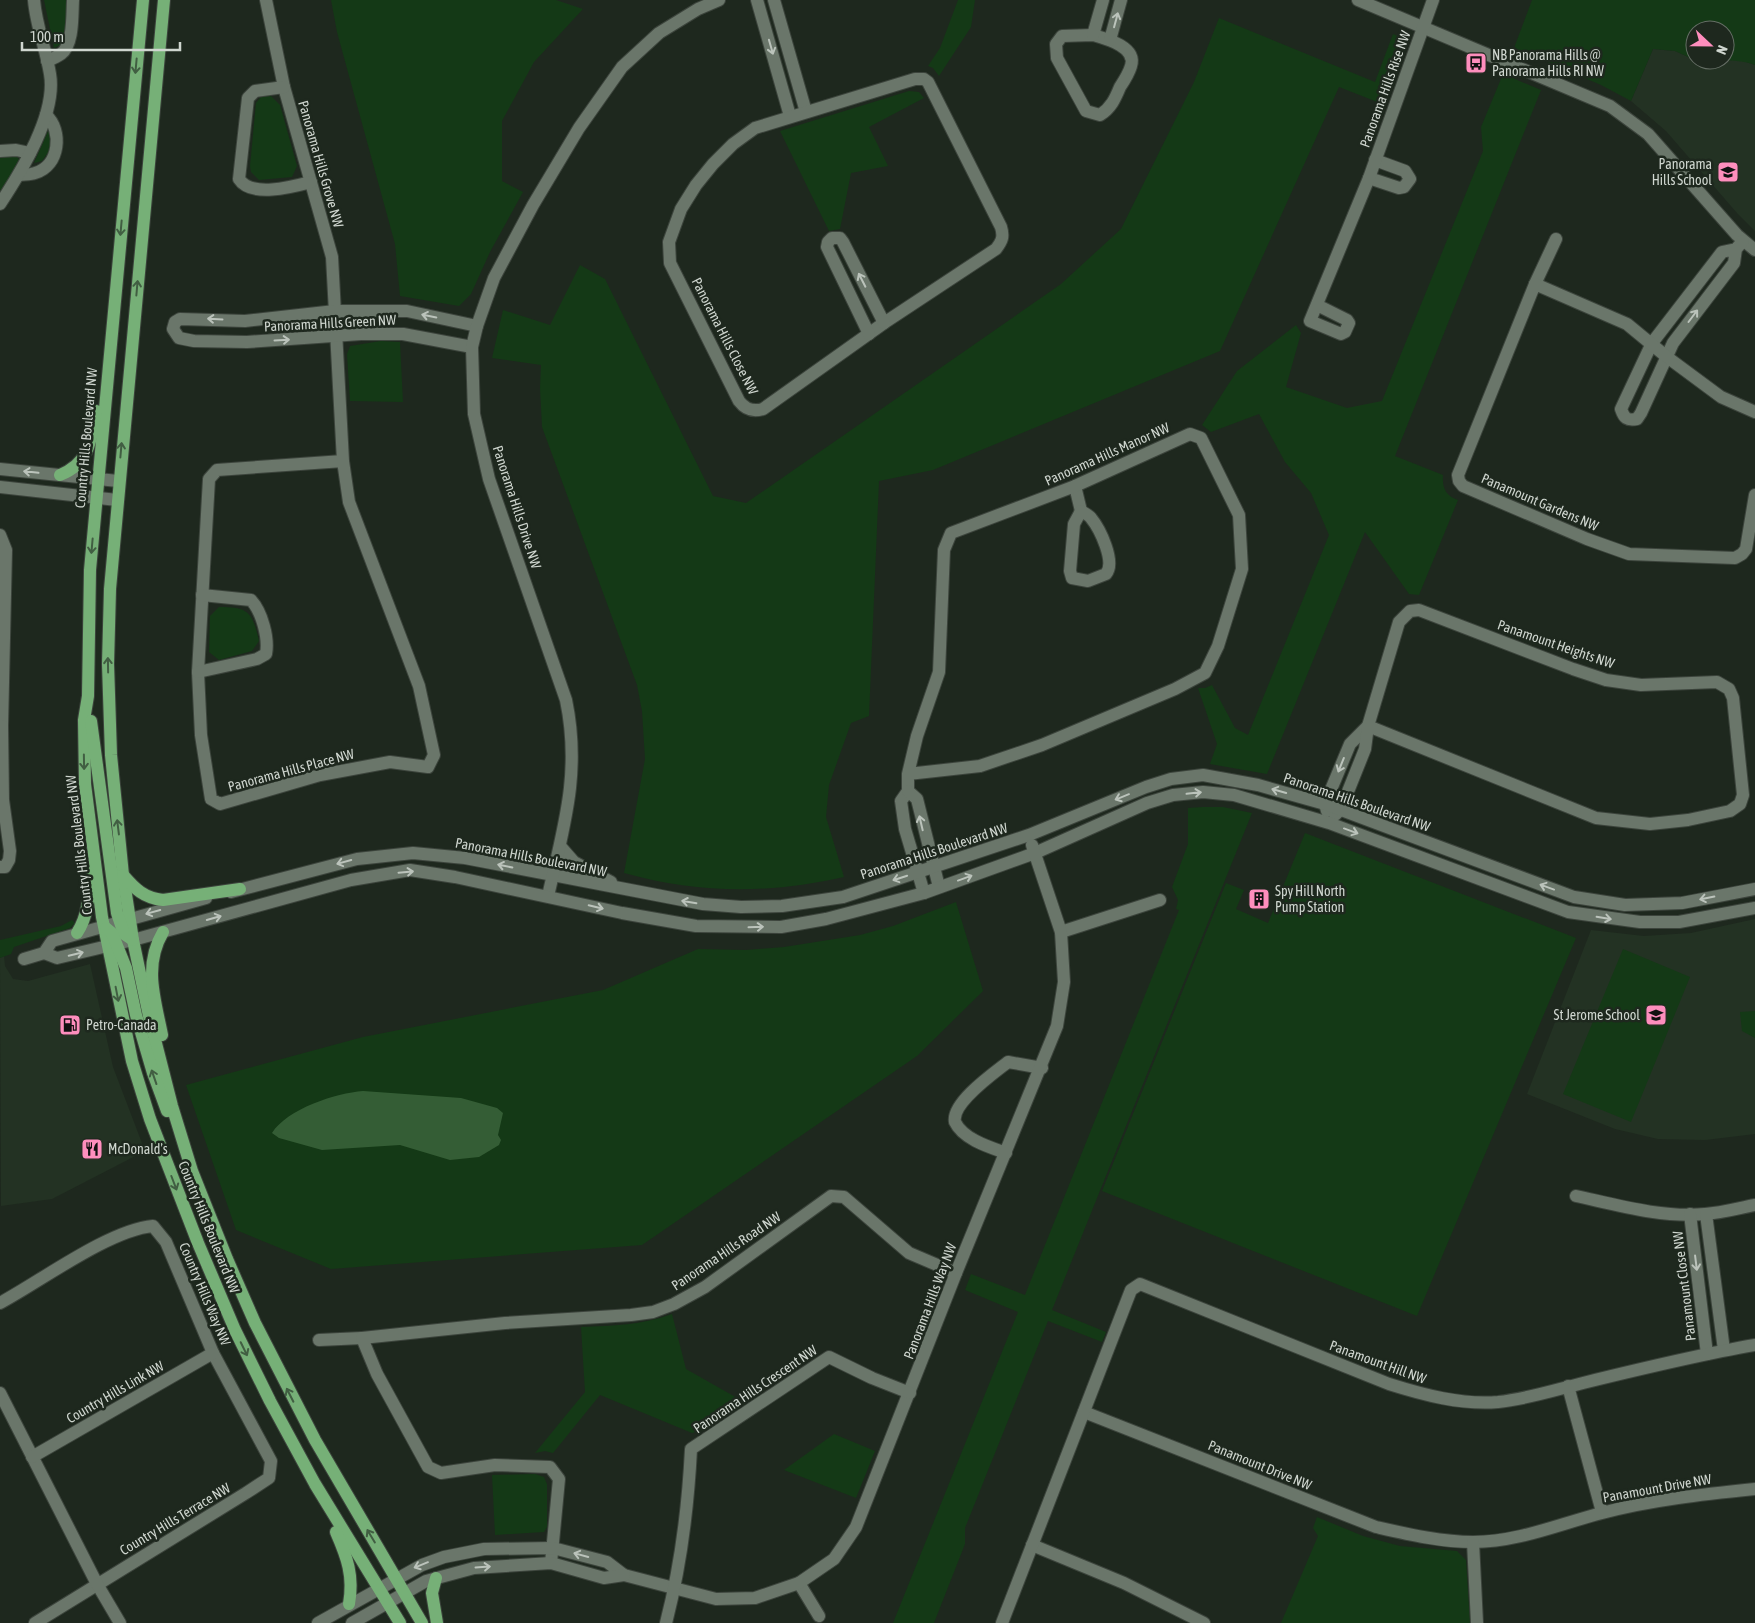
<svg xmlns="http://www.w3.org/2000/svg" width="1755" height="1623" viewBox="0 0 1755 1623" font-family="'Asap Condensed',sans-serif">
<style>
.built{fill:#233223}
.green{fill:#143916}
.water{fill:#345d35}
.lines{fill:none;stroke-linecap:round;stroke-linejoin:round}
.minor-casing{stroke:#3c443c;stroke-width:14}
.major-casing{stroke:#3c443c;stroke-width:14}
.minor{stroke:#6a766a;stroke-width:12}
.major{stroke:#76b077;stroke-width:12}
.oneway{stroke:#bbc3bb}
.oneway2{stroke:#415e42}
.labels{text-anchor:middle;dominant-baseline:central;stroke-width:5;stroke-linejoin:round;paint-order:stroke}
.poi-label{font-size:14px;fill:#cfd6cf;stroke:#1e281e;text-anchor:start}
.street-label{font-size:14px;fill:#cfd6cf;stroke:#1e281e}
</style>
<rect width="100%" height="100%" fill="#1e281e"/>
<g class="built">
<polygon points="1653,49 1675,51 1695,60 1722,62 1737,59 1755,65 1755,231 1737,213 1666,131 1631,101"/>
<polygon points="1755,919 1755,1134 1705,1140 1658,1139 1615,1129 1527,1094 1591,930 1644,936 1691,933"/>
<polygon points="4,956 5,966 13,979 28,981 90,964 113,1067 145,1151 52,1199 1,1206 0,958"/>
</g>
<g class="green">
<polygon points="44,0 69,0 66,30 61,45 54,48"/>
<polygon points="331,0 556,0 583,9 534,62 502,121 502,181 523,192 490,252 471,294 459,306 400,296 395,244 337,32"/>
<polygon points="958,0 975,0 971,27 939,76 933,68 928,66 940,48"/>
<path d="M1532 0H1755V65C1735 58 1719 62 1697 60H1725V30H1695V60L1675 51 1653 49 1631 101 1601 85 1514 48Z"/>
<path d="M1219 18 1375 82 1393 34 1400 37 1406 46 1385 105 1339 87 1220 351 933 470 879 481 869 716 851 723 829 785 826 817 844 877C769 894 699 894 624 873L645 759 642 711 637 685 542 427 540 388 541 365 492 358 503 310 550 325 580 265 605 279 713 496 746 503 1061 284 1121 229 1194 82Z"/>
<path d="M1503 74 1541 90 1395 456 1443 475C1442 488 1446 496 1458 500L1419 595 1409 594 1365 532 1267 774 1210 764 1217 744 1198 688H1205L1212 685 1235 728 1248 735 1329 535 1311 493 1285 462 1259 414 1211 432 1202 425 1237 371 1296 325 1301 333 1286 387 1347 408 1382 401 1483 151 1481 127Z"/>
<polygon points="909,91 919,92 924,98 869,127 888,166 851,173 840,229 829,231 780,131"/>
<polygon points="271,96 280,105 297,166 292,177 259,180 251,172 250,166 256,103 261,97"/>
<polygon points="48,131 52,132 50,150 42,161 34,163"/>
<polygon points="0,156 16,156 19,159 5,186 0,191"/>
<polygon points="381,341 400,342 403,402 350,401 347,354 350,346"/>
<path d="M219 607C248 607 252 611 259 641L252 651 219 660 209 652 210 616Z"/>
<polygon points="1202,807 1223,807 1252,813 1052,1310 1106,1332 1102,1342 1048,1321 965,1528 965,1544 934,1623 893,1623 1018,1312 965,1290 971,1274 1025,1295 1179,910 1176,909 1178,900 1172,887 1188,844 1188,808"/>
<polygon points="1305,833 1576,938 1417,1316 1102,1191 1226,883 1244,890 1236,909 1268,923"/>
<polygon points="956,902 983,991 917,1056 642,1245 331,1269 236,1230 186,1085 363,1037 603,990 698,949 746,950 784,947 860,935 893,926"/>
<polygon points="72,920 75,923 70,928 14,947 11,954 0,958 0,940 61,926"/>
<polygon points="1623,949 1690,977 1631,1122 1563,1094"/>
<polygon points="1755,1011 1755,1038 1742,1031 1740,1012"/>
<path d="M672 1314 686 1369 746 1403 706 1429 692 1433 600 1395 553 1453 545 1451 535 1453 585 1392 581 1327C613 1326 642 1325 672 1314Z"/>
<polygon points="834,1434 875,1451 856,1498 784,1470"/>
<polygon points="535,1474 544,1477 547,1484 547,1527 544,1532 495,1535 492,1475"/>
<polygon points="1317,1517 1363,1536 1400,1546 1457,1551 1466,1560 1470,1623 1281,1623 1318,1536 1313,1528"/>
</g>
<path class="water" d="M363 1091 461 1098 497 1108 503 1113 498 1135 501 1140 499 1145 479 1157 450 1160 400 1145 322 1150 279 1138 272 1133C287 1109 336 1093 363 1091Z"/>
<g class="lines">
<g class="minor-casing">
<g id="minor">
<polyline points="266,0 284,87 332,257 343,461 349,502 419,686 434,755 428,767 390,762 320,775 220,804 211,799 201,735 198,672 209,479 217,470 343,461"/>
<polyline points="757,0 790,116"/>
<polyline points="774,0 806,112"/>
<polyline points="1358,0 1610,106 1648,134 1737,235 1755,250"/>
<path d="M1093 35C1107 39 1137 47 1131 66 1129 73 1124 81 1120 87 1115 99 1111 108 1100 115L1086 111 1057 58 1056 44 1062 36Z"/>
<polyline points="1093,35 1103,0"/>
<polyline points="1110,40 1121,0"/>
<path d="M47 61C52 59 57 57 61 54 74 44 72 15 73 0"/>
<path d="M915 79H924L928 82 1001 227C1004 237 1002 241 996 249L884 323 763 409C753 412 745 409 739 401L670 263 669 242 681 209 696 185 713 164 733 144 755 128Z"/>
<path d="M284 87 255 91 248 98 239 179C251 198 292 187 311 182"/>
<polyline points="0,151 16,150 30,153"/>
<path d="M19 175C24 174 30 175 35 173 60 166 63 130 46 115"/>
<polyline points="1369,178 1399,188 1404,187 1410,179 1405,171 1375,160"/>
<path d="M0 204C21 172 57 114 50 74 46 49 36 26 34 0"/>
<path d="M1736 249 1722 252 1652 343 1621 409C1624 418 1627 421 1637 419L1641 413 1673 343 1734 263 1736 249 1743 241"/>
<polyline points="1535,284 1556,239"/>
<polyline points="1317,305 1347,320 1349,323 1345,332 1341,334 1310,321 1369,178 1433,0"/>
<polyline points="869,334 827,247 828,242 832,238 840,238 843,242 884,323"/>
<polyline points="472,347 403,334 361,334 247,342 194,341 179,338 173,329 175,322 180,319 245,321 335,311 407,311 477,326"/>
<polyline points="1755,412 1721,397 1667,357 1627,324 1535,284 1458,475 1459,481 1463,486 1587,539 1629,554 1735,558 1742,554 1746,549 1755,495"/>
<polyline points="0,469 118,481"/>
<polyline points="1075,486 1081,511"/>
<polyline points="0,487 117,500"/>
<path d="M1081 511C1084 513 1089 515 1091 518 1100 529 1116 562 1106 574L1088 581 1072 578 1070 571 1074 524Z"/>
<polyline points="0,535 6,550 2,726"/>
<path d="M198 672 257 659 266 654C269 638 262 612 251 600L202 595"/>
<polyline points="0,726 2,726 3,800 10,851 9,860 5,867 0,867"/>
<polyline points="908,774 980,766 1042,745 1175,689 1205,673 1218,646 1242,569 1239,515 1201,438 1190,434 1075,486 951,533 944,550 939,672 917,736 908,774 908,791 901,801 905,829 924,893"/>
<polyline points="908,791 917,799 939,887"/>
<polyline points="1327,811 1325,804 1350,744 1368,726"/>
<polyline points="1335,815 1341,809 1365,749 1368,726 1399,622 1410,611 1419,610 1573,669 1606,680 1641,685 1717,682 1729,689 1733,698 1743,795 1740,804 1730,811 1688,820 1650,824 1596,818 1368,726"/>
<polyline points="560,846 574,862 611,882"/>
<polyline points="231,892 357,859 413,853 465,858 703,904 741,907 782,906 843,897 1029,835 1146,787 1171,779 1203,775 1258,785 1325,804 1574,897 1625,905 1682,903 1755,889"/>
<path d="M548 896C564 826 581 772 566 700L489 479 474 414 472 347 477 326 494 278 533 205 579 128 622 67 659 33 698 9 719 0"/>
<polyline points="1061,932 1160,900"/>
<polyline points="44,953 57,958 133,940 351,880 410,870 455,877 622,913 696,926 781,927 826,919 924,893 1035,853 1147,803 1173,795 1203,792 1234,795 1329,823 1568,912 1640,922 1679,922 1755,908"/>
<polyline points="24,959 44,953 52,941 206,898"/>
<path d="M1006 1153C989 1147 963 1139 955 1122 951 1103 994 1073 1008 1062L1042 1068"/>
<path d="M1576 1196C1617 1205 1662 1218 1705 1214 1722 1213 1739 1208 1755 1205"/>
<polyline points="1690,1214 1707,1354"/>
<polyline points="1706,1214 1724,1350"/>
<path d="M0 1303C41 1281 109 1230 153 1226L166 1242 213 1353 271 1461 269 1478 246 1493 35 1623"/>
<polyline points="319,1340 362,1338"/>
<polyline points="1568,1386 1602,1512"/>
<polyline points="0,1393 97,1584 120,1623"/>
<path d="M1084 1412 1376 1527C1407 1534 1441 1542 1473 1542 1518 1542 1559 1524 1602 1513 1649 1500 1706 1494 1755 1489"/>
<polyline points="32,1457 213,1353"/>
<polyline points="1473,1542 1477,1623"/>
<polyline points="1032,1545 1124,1583 1204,1623"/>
<polyline points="551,1563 559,1479 550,1467 495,1465 441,1473 428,1467 377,1374 362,1338 505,1323 631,1315 653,1312 674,1304 705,1287 831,1196 844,1197 909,1253 956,1273"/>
<polyline points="799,1583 819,1616"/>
<polyline points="318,1623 422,1565 444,1557 484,1549 553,1548 607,1562 624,1575 716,1599 755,1598 799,1583 834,1559 856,1527 956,1273 1057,1026 1064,982 1061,932 1032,845"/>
<polyline points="352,1623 426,1581 474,1568 551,1563 604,1578 624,1575"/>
<path d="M666 1623C681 1565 688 1509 691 1449L829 1357 872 1378 910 1393"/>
<path d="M1002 1623 1131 1290 1140 1284 1389 1384C1424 1395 1461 1405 1498 1402 1527 1399 1555 1390 1583 1383 1640 1369 1697 1355 1755 1345"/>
</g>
</g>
<g class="major-casing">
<g id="major">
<polyline points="143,0 90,570 88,696 84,720 85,784 102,917 132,1061 150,1119 198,1243 235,1330 270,1401 315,1484 400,1623"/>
<polyline points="164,0 110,589 108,664 111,755 123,875 133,940 149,1016 172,1106 192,1171 227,1259 255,1323 315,1440 422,1623"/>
<path d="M60 475C90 463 91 440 96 411"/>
<polyline points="91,721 117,913 124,934 133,940"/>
<path d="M123 875C135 889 144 898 163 900L240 889"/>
<polyline points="106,928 112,933 126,968 136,1015 153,1073 167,1111"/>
<path d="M77 933C88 916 90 893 88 873"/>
<path d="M162 1035C155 999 143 966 163 932"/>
<path d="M336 1532C347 1557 354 1576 349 1604"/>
<polyline points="436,1578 432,1593 437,1623"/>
</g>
</g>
<use href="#minor" class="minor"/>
<use href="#major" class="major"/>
</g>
<defs><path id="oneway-shaft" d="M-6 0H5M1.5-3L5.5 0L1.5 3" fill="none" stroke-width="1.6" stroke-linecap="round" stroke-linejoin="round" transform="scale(1.25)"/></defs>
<g class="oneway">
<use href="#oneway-shaft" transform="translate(1116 20) rotate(-75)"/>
<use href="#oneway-shaft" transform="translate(771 47) rotate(74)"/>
<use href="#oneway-shaft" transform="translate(862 280) rotate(-117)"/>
<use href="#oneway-shaft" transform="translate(429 316) rotate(-168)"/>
<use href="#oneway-shaft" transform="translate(1693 316) rotate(-53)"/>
<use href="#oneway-shaft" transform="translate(215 319) rotate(-177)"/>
<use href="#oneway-shaft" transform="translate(282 340) rotate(-3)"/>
<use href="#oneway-shaft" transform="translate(31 472) rotate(-174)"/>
<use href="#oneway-shaft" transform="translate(1341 765) rotate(112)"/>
<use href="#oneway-shaft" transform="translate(1279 791) rotate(-164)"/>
<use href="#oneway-shaft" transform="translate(1194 793) rotate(-6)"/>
<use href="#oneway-shaft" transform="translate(1122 797) rotate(158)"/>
<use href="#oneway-shaft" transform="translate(921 823) rotate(-103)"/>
<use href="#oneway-shaft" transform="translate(1351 831) rotate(20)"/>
<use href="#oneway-shaft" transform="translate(344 862) rotate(165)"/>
<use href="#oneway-shaft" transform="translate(505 866) rotate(-168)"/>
<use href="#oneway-shaft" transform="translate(406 872) rotate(-5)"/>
<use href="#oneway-shaft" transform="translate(900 878) rotate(162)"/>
<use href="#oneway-shaft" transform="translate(965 878) rotate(-20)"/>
<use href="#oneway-shaft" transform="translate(1547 887) rotate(-160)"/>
<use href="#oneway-shaft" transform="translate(1707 898) rotate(169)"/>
<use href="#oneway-shaft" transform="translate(689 902) rotate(-171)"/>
<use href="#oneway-shaft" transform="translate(596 907) rotate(13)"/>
<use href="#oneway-shaft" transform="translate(153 912) rotate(165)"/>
<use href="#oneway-shaft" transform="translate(214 918) rotate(-16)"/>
<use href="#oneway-shaft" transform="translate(1604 918) rotate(9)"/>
<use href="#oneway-shaft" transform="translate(756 927) rotate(-2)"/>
<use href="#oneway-shaft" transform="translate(76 954) rotate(-13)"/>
<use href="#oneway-shaft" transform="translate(1696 1263) rotate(83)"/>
<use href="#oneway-shaft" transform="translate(581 1555) rotate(-165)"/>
<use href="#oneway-shaft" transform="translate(421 1565) rotate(158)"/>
<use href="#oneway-shaft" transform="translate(483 1567) rotate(-4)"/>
</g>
<g class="oneway2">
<use href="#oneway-shaft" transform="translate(136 66) rotate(95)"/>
<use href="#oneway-shaft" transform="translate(121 228) rotate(95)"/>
<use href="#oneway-shaft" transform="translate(137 288) rotate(-85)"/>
<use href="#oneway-shaft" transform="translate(121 450) rotate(-85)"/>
<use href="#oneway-shaft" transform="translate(92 546) rotate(95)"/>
<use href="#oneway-shaft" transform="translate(108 665) rotate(-91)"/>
<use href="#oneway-shaft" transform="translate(84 762) rotate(89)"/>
<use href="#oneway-shaft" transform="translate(118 827) rotate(-97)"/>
<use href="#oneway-shaft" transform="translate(117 994) rotate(79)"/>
<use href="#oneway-shaft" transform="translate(154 1077) rotate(-109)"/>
<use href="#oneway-shaft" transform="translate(174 1183) rotate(69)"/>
<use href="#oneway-shaft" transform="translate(244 1349) rotate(64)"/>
<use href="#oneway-shaft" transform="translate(290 1395) rotate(-117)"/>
<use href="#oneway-shaft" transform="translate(371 1536) rotate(-121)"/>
</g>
<defs>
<g id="bus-square" transform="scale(1.125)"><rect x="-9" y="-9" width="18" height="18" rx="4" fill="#fe8ebd" stroke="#1e281e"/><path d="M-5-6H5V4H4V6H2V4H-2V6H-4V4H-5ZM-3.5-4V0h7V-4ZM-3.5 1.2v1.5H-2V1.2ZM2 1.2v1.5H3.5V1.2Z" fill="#111"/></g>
<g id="school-square" transform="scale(1.125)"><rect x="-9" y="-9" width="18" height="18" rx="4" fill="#fe8ebd" stroke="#1e281e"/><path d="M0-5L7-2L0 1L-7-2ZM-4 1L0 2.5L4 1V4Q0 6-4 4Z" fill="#111"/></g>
<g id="building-square" transform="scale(1.125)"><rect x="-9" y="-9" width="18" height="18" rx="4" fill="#fe8ebd" stroke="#1e281e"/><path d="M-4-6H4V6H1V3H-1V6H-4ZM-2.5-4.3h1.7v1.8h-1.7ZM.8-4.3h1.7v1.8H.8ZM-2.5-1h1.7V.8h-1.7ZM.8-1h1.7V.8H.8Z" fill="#111"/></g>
<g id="fuel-square" transform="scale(1.125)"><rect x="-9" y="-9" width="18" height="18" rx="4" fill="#fe8ebd" stroke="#1e281e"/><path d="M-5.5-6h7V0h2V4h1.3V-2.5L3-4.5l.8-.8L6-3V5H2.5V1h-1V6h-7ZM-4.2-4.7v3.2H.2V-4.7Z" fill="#111"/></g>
<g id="restaurant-square" transform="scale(1.125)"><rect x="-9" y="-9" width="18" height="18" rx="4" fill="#fe8ebd" stroke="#1e281e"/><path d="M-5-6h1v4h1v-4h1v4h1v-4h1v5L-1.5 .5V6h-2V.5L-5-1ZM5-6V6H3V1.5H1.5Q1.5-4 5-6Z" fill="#111"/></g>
</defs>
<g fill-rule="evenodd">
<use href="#bus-square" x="1476" y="63"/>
<use href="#school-square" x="1728" y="172"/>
<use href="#building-square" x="1259" y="899"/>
<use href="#school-square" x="1656" y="1015"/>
<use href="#fuel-square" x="70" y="1025"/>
<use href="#restaurant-square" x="92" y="1149"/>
</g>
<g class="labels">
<g class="poi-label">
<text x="1492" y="55">NB Panorama Hills @<tspan x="1492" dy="16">Panorama Hills RI NW</tspan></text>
<text x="1712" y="164" text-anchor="end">Panorama<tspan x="1712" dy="16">Hills School</tspan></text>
<text x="1275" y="891">Spy Hill North<tspan x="1275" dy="16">Pump Station</tspan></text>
<text x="1640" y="1015" text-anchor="end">St Jerome School</text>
<text x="86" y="1025">Petro-Canada</text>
<text x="108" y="1149">McDonald's</text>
</g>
<g class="street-label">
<text transform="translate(1385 89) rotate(-70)">Panorama Hills Rise NW</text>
<text transform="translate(321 164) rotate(74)">Panorama Hills Grove NW</text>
<text transform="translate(330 323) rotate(-3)">Panorama Hills Green NW</text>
<text transform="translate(725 336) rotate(63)">Panorama Hills Close NW</text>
<text transform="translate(86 438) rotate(-85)">Country Hills Boulevard NW</text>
<text transform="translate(1107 454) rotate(-24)">Panorama Hills Manor NW</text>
<text transform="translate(1540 502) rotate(23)">Panamount Gardens NW</text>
<text transform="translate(517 507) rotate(72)">Panorama Hills Drive NW</text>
<text transform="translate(1556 644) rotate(19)">Panamount Heights NW</text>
<text transform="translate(291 770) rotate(-15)">Panorama Hills Place NW</text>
<text transform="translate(1357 802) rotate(19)">Panorama Hills Boulevard NW</text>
<text transform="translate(79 845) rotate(-97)">Country Hills Boulevard NW</text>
<text transform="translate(934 851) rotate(-18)">Panorama Hills Boulevard NW</text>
<text transform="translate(531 857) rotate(11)">Panorama Hills Boulevard NW</text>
<text transform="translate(209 1227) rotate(68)">Country Hills Boulevard NW</text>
<text transform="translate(726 1251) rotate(-34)">Panorama Hills Road NW</text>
<text transform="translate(1684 1286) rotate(-97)">Panamount Close NW</text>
<text transform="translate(205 1294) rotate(67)">Country Hills Way NW</text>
<text transform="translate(930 1301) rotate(-69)">Panorama Hills Way NW</text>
<text transform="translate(1378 1362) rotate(20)">Panamount Hill NW</text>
<text transform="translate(755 1389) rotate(-34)">Panorama Hills Crescent NW</text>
<text transform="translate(115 1392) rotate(-30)">Country Hills Link NW</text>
<text transform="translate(1260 1465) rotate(22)">Panamount Drive NW</text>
<text transform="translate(1657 1488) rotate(-10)">Panamount Drive NW</text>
<text transform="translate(175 1519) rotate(-31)">Country Hills Terrace NW</text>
</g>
</g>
<g transform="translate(1710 45) rotate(112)"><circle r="24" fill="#1e281e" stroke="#656e65"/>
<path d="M0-4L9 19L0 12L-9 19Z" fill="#fe8ebd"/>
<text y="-8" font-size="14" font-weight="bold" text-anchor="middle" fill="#cfd6cf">N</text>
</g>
<path d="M22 42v8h158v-8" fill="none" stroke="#cfd6cf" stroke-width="2.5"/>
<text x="30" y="42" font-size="15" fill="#cfd6cf" stroke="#1e281e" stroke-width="4" paint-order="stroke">100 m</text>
</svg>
